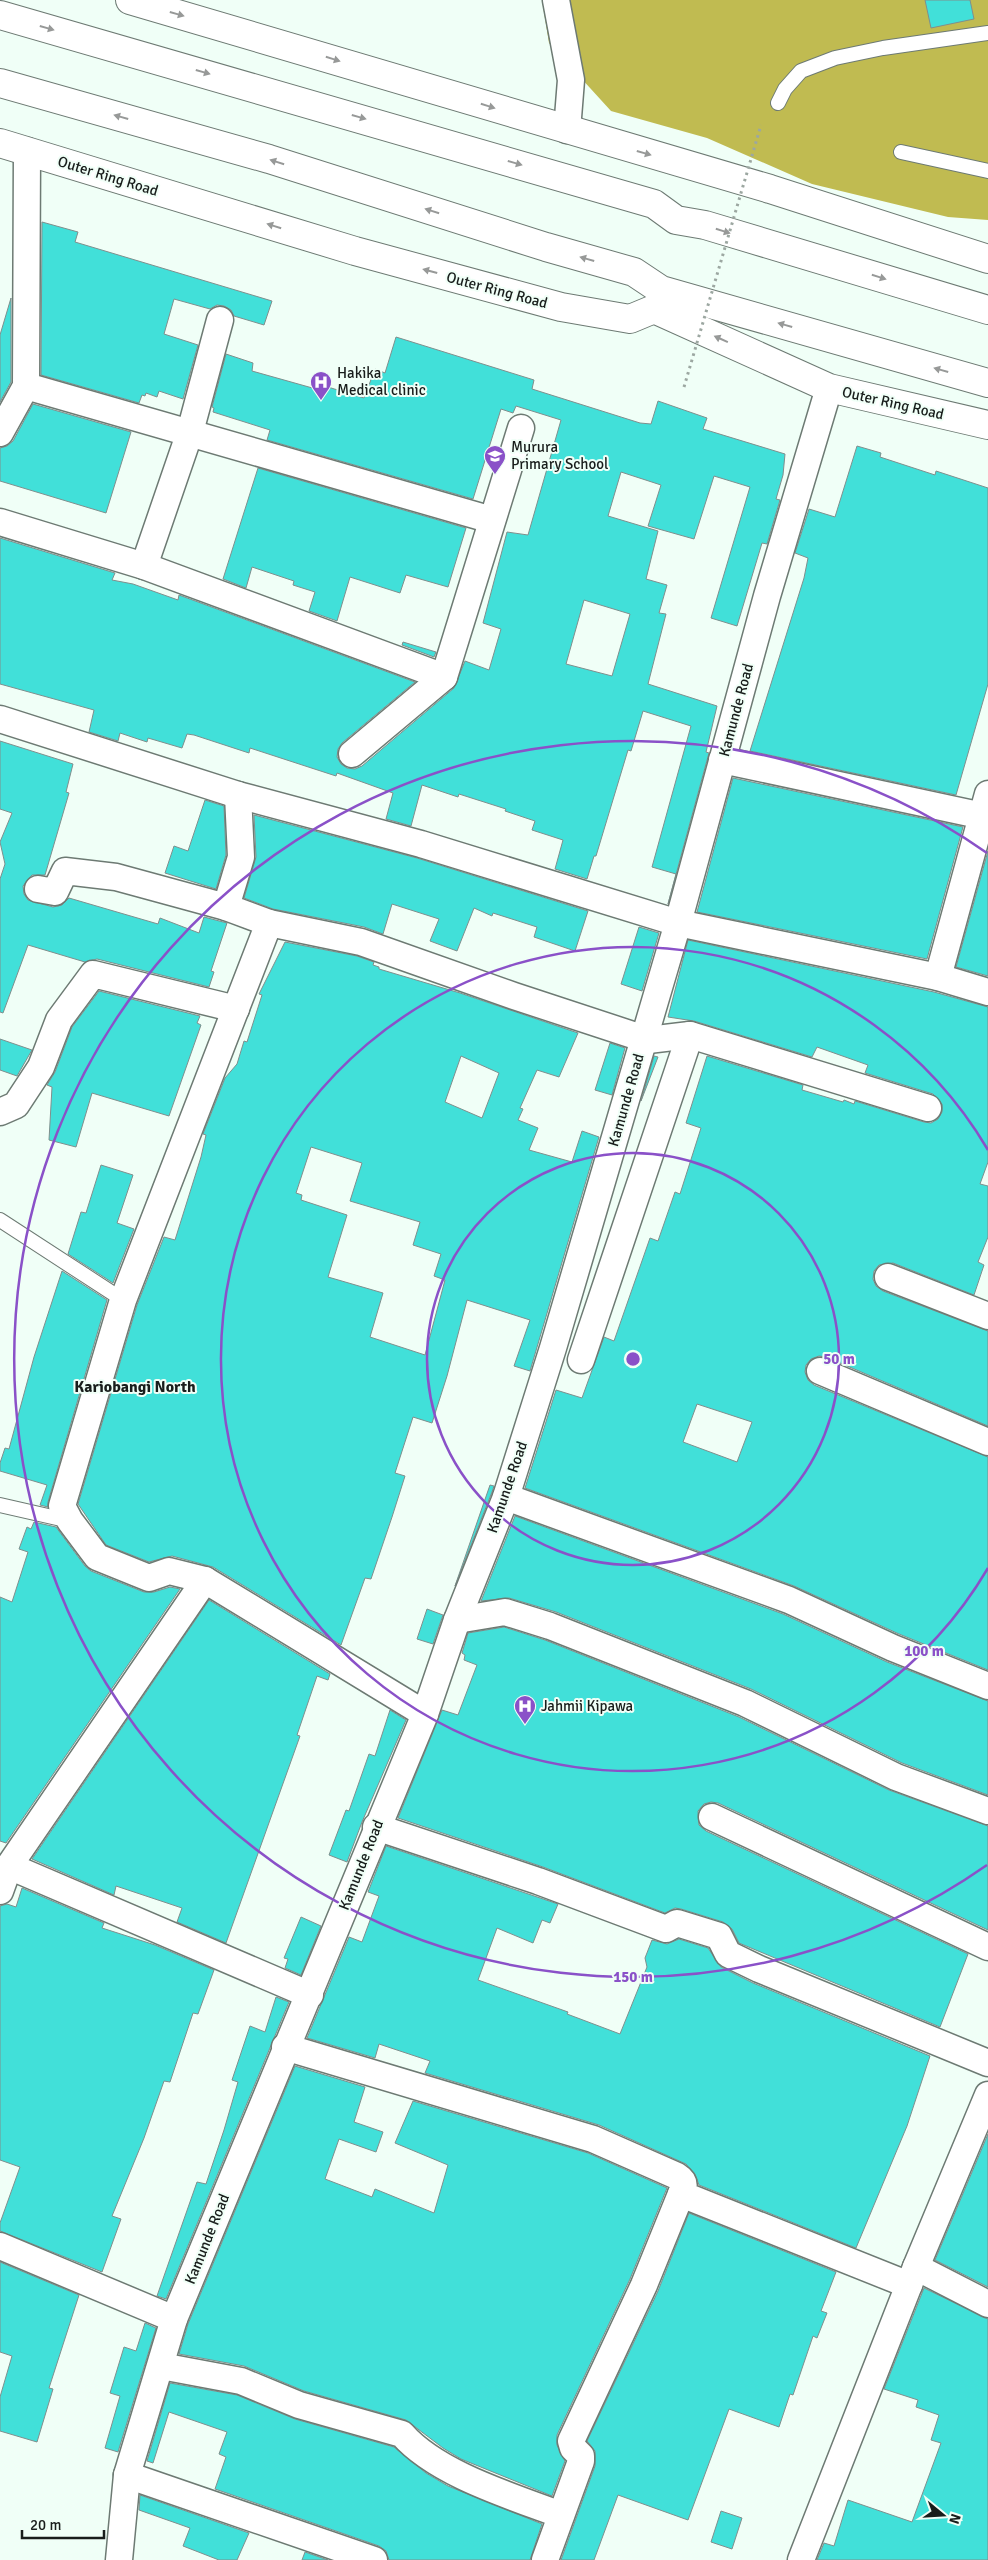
<svg xmlns="http://www.w3.org/2000/svg" width="988" height="2560" viewBox="0 0 988 2560" font-family="Signika,sans-serif">
<style>
.forest{fill:#c0bb51}
.building{fill:#41e0d9;stroke:#7f8f8d;fill-rule:evenodd}
.lines{fill:none;stroke-linecap:round;stroke-linejoin:round}
.service-casing{stroke:#6d7a73;stroke-width:16}
.minor-casing{stroke:#6d7a73;stroke-width:29}
.secondary-casing{stroke:#6d7a73;stroke-width:30}
.primary-casing{stroke:#6d7a73;stroke-width:30}
.service{stroke:#fff;stroke-width:14}
.minor{stroke:#fff;stroke-width:26}
.secondary{stroke:#fff;stroke-width:28}
.primary{stroke:#fff;stroke-width:28}
.path-bridge{stroke:#9ca7a1;stroke-width:3;stroke-dasharray:2.5 4;stroke-linecap:butt}
.oneway{fill:#979998}
.ring{fill:none;stroke:#8a51c8;stroke-width:2.5}
.labels{text-anchor:middle;dominant-baseline:central;stroke-width:4;stroke-linejoin:round;paint-order:stroke}
.street-label{font-size:15px;fill:#181d1b;stroke:#f0fff7}
.poi-label{font-size:15px;fill:#181d1b;stroke:#f0fff7;text-anchor:start}
.neighbourhood-label{font-size:16px;font-weight:bold;fill:#181d1b;stroke:#f0fff7}
.centre{fill:#8a51c8;stroke:#f0fff7;stroke-width:2.5}
.ring-label{font-size:15px;text-anchor:middle;font-weight:bold;fill:#8a51c8;stroke:#f0fff7;stroke-width:4;stroke-linejoin:round;paint-order:stroke}
</style>
<rect width="100%" height="100%" fill="#f0fff7"/>
<polygon class="forest" points="542,0 988,0 988,220 948,217 812,184 707,138 611,111 549,43"/>
<g class="building">
<polygon points="925,0 970,0 974,19 931,28"/>
<polygon points="42,222 78,232 75,242 272,301 264,325 234,316 231,310 224,306 217,305 210,309 174,299 164,334 198,345 183,399 159,391 157,397 146,393 145,396 142,395 139,403 41,375"/>
<polygon points="11,298 11,382 0,402 0,335"/>
<path d="M396 337 534 380 532 389 640 423 651 424 658 401 707 418 703 429 785 454 783 475 776 499 780 500 767 544 762 543 737 626 711 618 750 487 714 476 694 539 648 526 661 485 621 472 608 516 658 531 646 579 667 585 659 613 666 614 648 684 717 706 706 752 709 753 668 904 676 874 652 867 691 726 643 711 631 751 628 750 596 856H594L587 879 555 869 563 840 532 830 535 821 505 811 506 809 459 794 458 797 422 785 411 826 386 819 393 793 337 773 336 776 250 748 249 753 194 735 187 734 182 748 148 738 147 742 120 733 118 741 89 732 94 710 0 684V538L115 573 112 580 133 584 178 600 179 595 415 682 342 743 338 749 337 757 341 764 347 768 355 769 362 766 454 688 465 661 489 670 501 629 483 623 507 532 528 535 561 420 516 406 513 413 501 409 473 499 267 440 270 430 213 412 214 408 212 407 226 354 253 363 252 371 316 389 318 384 364 398 375 369 385 373ZM584 600 630 614 612 676 566 664Z"/>
<polygon points="33,404 131,432 106,513 0,481 0,448 7,446 13,441"/>
<polygon points="857,446 881,453 880,457 935,475 936,471 988,488 988,684 956,795 750,751 804,578 808,558 795,553 809,509 835,517"/>
<polygon points="258,468 466,528 448,587 406,575 400,593 350,577 337,621 309,611 315,592 293,585 294,581 252,567 246,588 223,579"/>
<polygon points="403,642 436,652 434,657 402,645"/>
<polygon points="0,741 73,764 66,792 69,793 45,875 32,875 23,886 24,894 28,900 53,907 62,905 69,898 158,924 160,918 199,933 204,917 227,923 211,971 214,972 209,987 97,959 85,962 28,945 3,1013 0,1012 0,879 5,864 0,842 12,813 0,809"/>
<polygon points="733,778 963,827 927,959 697,912"/>
<polygon points="205,800 224,806 226,855 216,889 165,873 174,846 188,851"/>
<polygon points="254,815 417,858 588,911 575,951 534,937 537,927 493,913 492,916 474,908 457,951 430,941 439,919 392,904 383,934 364,927 273,909 244,898 256,857"/>
<polygon points="988,851 988,976 956,967"/>
<polygon points="639,927 659,933 642,991 621,984"/>
<path d="M688 940 934 992 988 1007V1162L980 1184 988 1186V1237L978 1262 984 1265 974 1295 893 1263 879 1265 874 1271 873 1279 876 1286 883 1291 988 1331V1426L826 1357 819 1356 811 1359 806 1365 805 1372 808 1380 814 1385 988 1457V1670L899 1634 794 1586 525 1488 556 1390 582 1398 604 1337 614 1341 650 1238 658 1241 675 1192 680 1194 701 1128 686 1123 707 1056 803 1085 802 1090 843 1102 844 1100 854 1104 855 1101 924 1122 931 1123 938 1119 942 1112V1104L933 1094 865 1073 868 1065 817 1047 812 1057 694 1021 668 1017ZM697 1404 752 1422 737 1462 683 1442Z"/>
<path d="M285 942 357 956 374 962 373 965 379 967V969L460 993 578 1033 559 1077 537 1070 520 1108 523 1109 518 1120 538 1128 529 1150 572 1162 582 1131 599 1137 530 1371 514 1366 530 1320 467 1300 447 1376 432 1423 413 1417 395 1473 405 1476 392 1517 371 1579 365 1578 341 1645 213 1567 172 1556 149 1562 106 1545 78 1504 137 1305 164 1237 175 1240 201 1157 206 1135 203 1134 225 1078 237 1064 244 1041 247 1042 262 995 259 994ZM461 1056 499 1073 482 1118 445 1102ZM311 1147 362 1163 350 1201 420 1222 413 1245 441 1254 434 1276 445 1280 425 1355 370 1337 383 1293 328 1277 347 1215 301 1200 302 1195 296 1193Z"/>
<polygon points="99,991 200,1016 197,1023 201,1025 169,1116 92,1093 76,1147 49,1140 52,1087 47,1085 55,1072 72,1027"/>
<polygon points="0,1039 32,1050 17,1076 0,1070"/>
<polygon points="610,1043 625,1048 612,1095 595,1090"/>
<polygon points="654,1056 658,1057 641,1101"/>
<polygon points="101,1165 133,1175 117,1223 134,1229 113,1283 68,1254 81,1212 86,1213"/>
<polygon points="62,1271 107,1300 48,1502 48,1507 40,1505 47,1485 0,1471 0,1463 5,1448 9,1449 34,1357"/>
<polygon points="490,1485 494,1486 492,1492 455,1586"/>
<polygon points="515,1516 783,1614 887,1662 988,1701 988,1795 902,1763 751,1689 556,1612 509,1598 481,1601"/>
<polygon points="34,1522 56,1527 85,1566 91,1571 144,1592 154,1592 170,1587 180,1589 6,1843 0,1841 0,1597 12,1602 28,1552 19,1549 27,1527 31,1529"/>
<polygon points="209,1600 330,1674 328,1680 317,1676 297,1735 300,1736 226,1943 177,1922 182,1908 116,1886 114,1895 32,1859"/>
<polygon points="427,1609 443,1615 433,1644 417,1639"/>
<polygon points="504,1627 545,1640 739,1717 889,1790 988,1826 988,1930 718,1803 711,1802 704,1804 698,1811 699,1825 706,1831 968,1954 940,2027 739,1943 732,1929 723,1922 681,1909 675,1908 665,1913 543,1867 398,1818 442,1710 458,1715 477,1665 464,1660 465,1655 462,1653 468,1633"/>
<polygon points="390,1710 406,1720 362,1822 347,1862 329,1855 346,1810 349,1811 369,1754 375,1756"/>
<polygon points="386,1846 558,1904 550,1923 542,1920 533,1943 497,1928 478,1980 568,2012 567,2014 620,2034 647,1967 645,1958 652,1940 667,1944 679,1939 708,1948 721,1967 753,1983 930,2056 907,2126 856,2248 699,2185 695,2174 686,2164 599,2125 425,2073 430,2061 379,2044 375,2058 307,2038 349,1937 362,1942 379,1896 368,1892"/>
<polygon points="22,1888 104,1923 102,1928 155,1945 214,1970 198,2014 193,2013 170,2082 164,2081 144,2138 112,2216 121,2219 102,2272 0,2231 0,2223 20,2167 0,2160 0,1906 7,1904 16,1907"/>
<polygon points="301,1917 321,1926 301,1975 285,1968 288,1959 284,1958"/>
<polygon points="276,1997 289,2002 166,2299 157,2296 197,2182 206,2184 224,2130 238,2082 232,2080 250,2026 265,2032"/>
<polygon points="295,2066 365,2087 354,2122 383,2132 376,2152 339,2139 325,2179 372,2197 375,2189 434,2213 448,2165 395,2143 413,2101 588,2153 667,2188 630,2279 557,2435 557,2445 565,2461 552,2496 461,2459 443,2448 406,2420 304,2391 244,2366 179,2354 188,2324"/>
<polygon points="988,2134 988,2287 935,2260"/>
<polygon points="689,2213 836,2272 821,2311 827,2313 817,2338 813,2336 793,2395 790,2394 779,2427 729,2409 688,2520 618,2495 594,2560 561,2560 595,2466 595,2451 587,2441 658,2291"/>
<polygon points="0,2262 79,2295 49,2388 53,2389 37,2442 0,2431 0,2397 12,2356 0,2352"/>
<polygon points="924,2288 988,2319 988,2560 817,2560 824,2543 834,2546 848,2500 912,2522 941,2443 931,2440 939,2415 916,2407 918,2400 884,2389"/>
<polygon points="145,2323 156,2328 118,2452 105,2448 120,2396 110,2393 124,2347 136,2351"/>
<polygon points="170,2383 237,2395 295,2419 394,2447 426,2473 448,2486 542,2524 530,2560 389,2560 386,2551 379,2546 215,2489 226,2457 219,2454 227,2432 169,2412 153,2463 147,2461"/>
<polygon points="140,2495 249,2533 237,2560 219,2560 183,2546 190,2528 139,2510"/>
<polygon points="721,2511 742,2518 732,2549 711,2542"/>
<polygon points="305,2552 328,2560 302,2560"/>
</g>
<g class="lines">
<g class="service-casing">
<g id="service">
<polyline points="778,103 785,89 801,71 835,58 883,48 988,33"/>
<polyline points="901,152 988,171"/>
<polyline points="0,1220 123,1300"/>
<polyline points="0,1505 70,1521"/>
</g>
</g>
<g class="minor-casing">
<g id="minor">
<polyline points="556,0 571,80 567,130"/>
<polyline points="26,386 492,520"/>
<polyline points="0,433 26,386 27,151"/>
<polyline points="0,522 144,566 444,677"/>
<polyline points="144,566 190,432 220,320"/>
<polyline points="0,719 238,795 421,844 678,923 938,977 988,992"/>
<polyline points="352,754 444,677 521,428"/>
<polyline points="722,760 988,817"/>
<polyline points="238,795 241,857 226,907 269,923 123,1300 62,1506 70,1521 97,1557 149,1578 169,1571 205,1580 425,1714"/>
<polyline points="38,889 55,892 65,871 116,877 226,907"/>
<polyline points="269,923 361,942 514,996 648,1040 690,1035 928,1108"/>
<polyline points="938,977 988,794"/>
<polyline points="0,1112 16,1105 41,1067 59,1020 93,974 236,1009"/>
<polyline points="888,1277 988,1316"/>
<polyline points="581,1360 690,1035"/>
<polyline points="820,1371 988,1442"/>
<polyline points="506,1497 789,1600 893,1648 988,1686"/>
<polyline points="457,1620 505,1612 550,1626 745,1703 896,1777 988,1811"/>
<polyline points="712,1817 988,1947"/>
<polyline points="376,1827 538,1881 666,1929 677,1923 719,1936 728,1954 759,1969 988,2063"/>
<polyline points="9,1866 310,1995"/>
<polyline points="0,1891 9,1866 205,1580"/>
<path d="M285 2047 593 2139 677 2176C685 2181 685 2186 681 2194L909 2285"/>
<polyline points="0,2246 174,2319"/>
<polyline points="916,2267 988,2304"/>
<path d="M161 2366 241 2381 299 2405 402 2434C437 2474 511 2496 561 2515"/>
<polyline points="127,2475 374,2560"/>
<polyline points="119,2560 127,2475 174,2319 425,1714 457,1620 506,1497 553,1348 678,923 767,596 829,388"/>
<polyline points="545,2560 581,2461 581,2456 573,2448 571,2441 644,2285 681,2194"/>
<polyline points="801,2560 916,2267 988,2095"/>
</g>
</g>
<g class="secondary-casing">
<g id="secondary">
<polyline points="130,0 770,189 988,259"/>
<polyline points="0,143 355,251 561,307 630,319 654,309 829,388 988,425"/>
</g>
</g>
<g class="primary-casing">
<g id="primary">
<polyline points="0,15 654,204 676,220 705,225 988,310"/>
<polyline points="0,83 269,159 546,247 634,272 661,290 988,383"/>
</g>
</g>
<use href="#service" class="service"/>
<use href="#minor" class="minor"/>
<use href="#secondary" class="secondary"/>
<use href="#primary" class="primary"/>
<polyline class="path-bridge" points="684,387 761,125"/>
</g>
<defs><path id="oneway-solid" d="M-6-.8H1V-3.2L6.5 0L1 3.2V.8H-6Z" transform="scale(1.25)"/></defs>
<g class="oneway">
<use href="#oneway-solid" transform="translate(177 14) rotate(16)"/>
<use href="#oneway-solid" transform="translate(47 28) rotate(16)"/>
<use href="#oneway-solid" transform="translate(333 59) rotate(17)"/>
<use href="#oneway-solid" transform="translate(203 72) rotate(16)"/>
<use href="#oneway-solid" transform="translate(488 106) rotate(17)"/>
<use href="#oneway-solid" transform="translate(121 117) rotate(-164)"/>
<use href="#oneway-solid" transform="translate(359 117) rotate(16)"/>
<use href="#oneway-solid" transform="translate(644 153) rotate(16)"/>
<use href="#oneway-solid" transform="translate(277 162) rotate(-162)"/>
<use href="#oneway-solid" transform="translate(515 163) rotate(16)"/>
<use href="#oneway-solid" transform="translate(432 211) rotate(-162)"/>
<use href="#oneway-solid" transform="translate(274 226) rotate(-163)"/>
<use href="#oneway-solid" transform="translate(723 231) rotate(17)"/>
<use href="#oneway-solid" transform="translate(587 259) rotate(-164)"/>
<use href="#oneway-solid" transform="translate(430 271) rotate(-165)"/>
<use href="#oneway-solid" transform="translate(879 277) rotate(17)"/>
<use href="#oneway-solid" transform="translate(785 325) rotate(-164)"/>
<use href="#oneway-solid" transform="translate(721 339) rotate(-156)"/>
<use href="#oneway-solid" transform="translate(941 370) rotate(-164)"/>
</g>
<g class="ring">
<circle cx="633" cy="1359" r="206"/>
<path d="M988 1568A412 412 0 1 1 988 1150"/>
<path d="M987 1865A618 618 0 1 1 987 853"/>
</g>
<defs>
<g id="hospital-pin" transform="scale(1.125)"><path d="M0 17L-7.5 6A9.5 9.5 0 1 1 7.5 6Z" fill="#8a51c8" stroke="#f0fff7"/><path d="M-5-5h3v3.5h4V-5h3V5h-3V1.5h-4V5h-3Z" fill="#fff"/></g>
<g id="school-pin" transform="scale(1.125)"><path d="M0 17L-7.5 6A9.5 9.5 0 1 1 7.5 6Z" fill="#8a51c8" stroke="#f0fff7"/><path d="M0-5L7-2L0 1L-7-2ZM-4 1L0 2.5L4 1V4Q0 6-4 4Z" fill="#fff"/></g>
</defs>
<g fill-rule="evenodd">
<use href="#hospital-pin" x="321" y="382"/>
<use href="#school-pin" x="495" y="456"/>
<use href="#hospital-pin" x="525" y="1706"/>
</g>
<g class="labels">
<g class="street-label">
<text transform="translate(108 176) rotate(17)">Outer Ring Road</text>
<text transform="translate(497 290) rotate(15)">Outer Ring Road</text>
<text transform="translate(893 403) rotate(13)">Outer Ring Road</text>
<text transform="translate(736 710) rotate(-75)">Kamunde Road</text>
<text transform="translate(626 1100) rotate(-74)">Kamunde Road</text>
<text transform="translate(507 1487) rotate(-71)">Kamunde Road</text>
<text transform="translate(361 1865) rotate(-68)">Kamunde Road</text>
<text transform="translate(207 2239) rotate(-68)">Kamunde Road</text>
</g>
<g class="poi-label">
<text x="337" y="373">Hakika<tspan x="337" dy="17">Medical clinic</tspan></text>
<text x="511" y="447">Murura<tspan x="511" dy="17">Primary School</tspan></text>
<text x="541" y="1706">Jahmii Kipawa</text>
</g>
<g class="neighbourhood-label">
<text x="135" y="1387">Kariobangi North</text>
</g>
</g>
<circle cx="633" cy="1359" r="8" class="centre"/>
<g class="ring-label">
<text x="839" y="1364">50 m</text>
<text x="924" y="1656">100 m</text>
<text x="633" y="1982">150 m</text>
</g>
<g transform="translate(943 2515) rotate(108)" stroke="#f0fff7" stroke-width="4" paint-order="stroke">
<path d="M0-4L9 19L0 12L-9 19Z" fill="#181d1b"/>
<text y="-8" font-size="14" font-weight="bold" text-anchor="middle" fill="#181d1b">N</text>
</g>
<path d="M22 2530v8h82v-8" fill="none" stroke="#181d1b" stroke-width="2.5"/>
<text x="30" y="2530" font-size="15" fill="#181d1b" stroke="#f0fff7" stroke-width="4" paint-order="stroke">20 m</text>
</svg>
